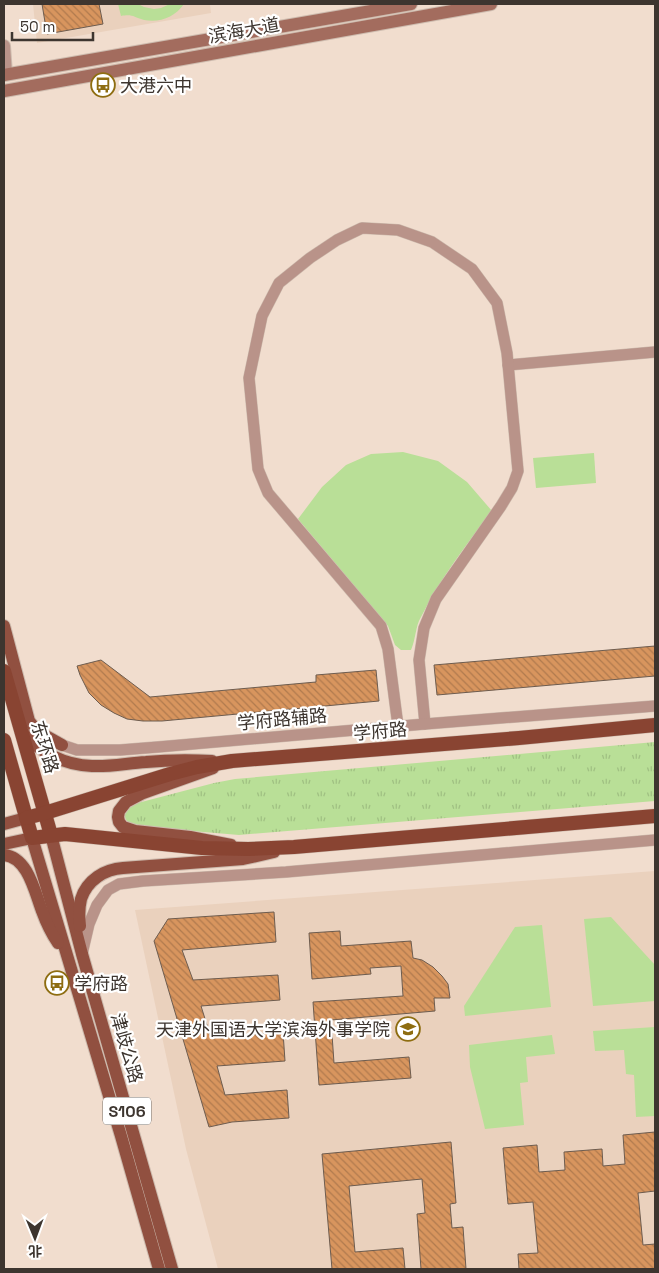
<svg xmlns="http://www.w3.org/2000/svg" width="659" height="1273" viewBox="0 0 659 1273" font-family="'Space Grotesk','Noto Sans SC',sans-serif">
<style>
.built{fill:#ead1bd}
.grass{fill:url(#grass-tufts)}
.park{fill:#b9df97}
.building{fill:url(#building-back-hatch);stroke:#6d5c4f}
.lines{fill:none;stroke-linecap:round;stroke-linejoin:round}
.minor-casing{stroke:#cdbbae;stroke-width:12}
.tertiary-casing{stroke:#cdbbae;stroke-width:14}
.secondary-casing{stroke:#cdbbae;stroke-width:14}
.primary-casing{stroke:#cdbbae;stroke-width:14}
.trunk-casing{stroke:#cdbbae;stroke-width:15}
.minor{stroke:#b99389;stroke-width:11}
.tertiary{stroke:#b99389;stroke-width:12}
.secondary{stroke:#a36c5e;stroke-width:12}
.primary{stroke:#915040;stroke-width:12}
.trunk{stroke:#894432;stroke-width:14}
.labels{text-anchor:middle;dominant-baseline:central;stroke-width:4.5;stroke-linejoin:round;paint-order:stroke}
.shield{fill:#fff;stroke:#77726d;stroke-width:1}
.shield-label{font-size:16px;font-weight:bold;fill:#3d352f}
.street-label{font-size:18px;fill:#3d352f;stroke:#fff}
.poi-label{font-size:18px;fill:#3d352f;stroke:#fff;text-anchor:start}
</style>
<defs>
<pattern id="grass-tufts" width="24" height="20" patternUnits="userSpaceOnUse" patternTransform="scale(1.25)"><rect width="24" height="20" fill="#b9df97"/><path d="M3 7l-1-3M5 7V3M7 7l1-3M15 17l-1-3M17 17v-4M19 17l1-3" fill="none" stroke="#a0c082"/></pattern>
<pattern id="building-back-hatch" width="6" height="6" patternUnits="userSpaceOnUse" patternTransform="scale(1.25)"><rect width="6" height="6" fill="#d8955e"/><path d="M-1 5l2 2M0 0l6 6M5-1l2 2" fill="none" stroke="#b07a4e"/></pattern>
</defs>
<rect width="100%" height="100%" fill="#f1ddce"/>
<g class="built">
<polygon points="33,4 218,4 210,5 211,13 37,43"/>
<polygon points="655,871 655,1269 218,1269 186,1149 135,910"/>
</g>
<path class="grass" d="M655 742V801L239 835 133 826C128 823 125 820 124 813L130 805 214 783 235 779Z"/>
<g class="park">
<path d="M118 4H138L144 7 154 9 161 8 170 4H184C175 17 160 23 144 20 133 17 133 14 121 16Z"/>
<path d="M403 452 438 461 467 482 492 511C466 545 440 579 421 617 415 627 416 639 411 650H401L395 645 388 626 298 519 322 487 346 465 371 454Z"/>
<polygon points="594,453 596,483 536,488 533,458"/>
<polygon points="611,917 655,965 655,1001 593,1006 584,919"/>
<polygon points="542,925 551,1007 465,1016 464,1006 515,927"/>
<polygon points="655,1027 655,1116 636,1117 634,1075 626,1074 624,1050 595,1051 593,1031"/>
<polygon points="552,1035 555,1054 526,1057 528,1082 520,1083 524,1125 485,1129 470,1067 469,1045"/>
</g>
<g class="building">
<polygon points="42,4 99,4 103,24 47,34"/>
<polygon points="655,646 655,676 437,695 434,665"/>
<polygon points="101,660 150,697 316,682 316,675 376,670 379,701 162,721 143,721 127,719 114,713 101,705 89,693 80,675 77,666"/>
<polygon points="274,912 276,942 182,950 193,980 278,975 280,1000 201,1006 211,1038 283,1032 285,1061 217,1066 225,1095 287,1090 289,1118 232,1122 209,1127 154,941 168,919"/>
<polygon points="340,931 341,946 411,941 413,958 422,960 433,967 442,976 448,984 450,998 434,998 435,1011 331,1020 334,1063 409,1057 411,1078 319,1085 313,1002 403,996 401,966 370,968 371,974 312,979 309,933"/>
<polygon points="655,1132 655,1191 638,1193 643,1245 655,1244 655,1269 519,1269 518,1254 538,1253 533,1202 508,1204 503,1148 537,1145 539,1172 565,1170 564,1152 602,1149 603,1166 625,1164 623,1135"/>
<polygon points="451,1142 456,1203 450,1204 452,1228 463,1227 466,1269 421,1269 417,1214 425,1213 422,1179 349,1186 355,1252 403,1248 405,1269 332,1269 322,1154"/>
</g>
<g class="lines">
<g class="minor-casing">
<g id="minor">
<polyline points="508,365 655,352"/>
<polyline points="398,726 388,649 381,626 268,493 258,469 249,378 262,316 279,283 310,258 337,240 362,228 398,230 432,242 472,269 497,303 507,353 518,471 512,488 501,506 436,599 424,628 419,660 425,724"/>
<polyline points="62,745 77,750 120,750 158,747 425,724 655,706"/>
<polyline points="82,954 89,924 97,905 108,890 119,884 143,881 286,872 655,840"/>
</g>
</g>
<g class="tertiary-casing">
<polyline id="tertiary" points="4,46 6,74"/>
</g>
<g class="secondary-casing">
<g id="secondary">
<polyline points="4,75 411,4"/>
<polyline points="4,91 491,4"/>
</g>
</g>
<g class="primary-casing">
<g id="primary">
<polyline points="4,626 29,721 37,731 62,745"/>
<path d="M21 731C39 752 64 765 92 766 110 767 128 763 146 762 168 760 190 760 212 761"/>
<polyline points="213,768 143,793 126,802 119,811 118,817 119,822 123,827 135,831 190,837 231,845"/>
<polyline points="4,824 26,818"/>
<polyline points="51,835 82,954 172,1269"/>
<polyline points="4,844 32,838 121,1136 159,1269"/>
<path d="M4 855C28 857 35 893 42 911 46 922 51 933 58 943"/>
<path d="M80 926C79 917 79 907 81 899 87 880 105 869 123 868L243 859 274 852"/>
</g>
</g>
<g class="trunk-casing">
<g id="trunk">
<polyline points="4,671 51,835"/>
<polyline points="4,740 32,838 65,834 202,848 248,849 294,847 655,816"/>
<polyline points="26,818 45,813 170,774 197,767 232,761 519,738 655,725"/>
</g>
</g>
<use href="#minor" class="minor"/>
<use href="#tertiary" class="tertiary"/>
<use href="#secondary" class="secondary"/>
<use href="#primary" class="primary"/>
<use href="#trunk" class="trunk"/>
</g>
<defs>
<g id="bus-ring" transform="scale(1.25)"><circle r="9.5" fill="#fff" stroke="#8e6d11" stroke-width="1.5"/><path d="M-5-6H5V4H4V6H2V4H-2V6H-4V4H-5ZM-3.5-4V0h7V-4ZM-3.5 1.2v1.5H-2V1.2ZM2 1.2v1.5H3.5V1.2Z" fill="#8e6d11"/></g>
<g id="school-ring" transform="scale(1.25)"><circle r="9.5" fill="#fff" stroke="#8e6d11" stroke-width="1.5"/><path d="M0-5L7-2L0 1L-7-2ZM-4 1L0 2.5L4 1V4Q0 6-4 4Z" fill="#8e6d11"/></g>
</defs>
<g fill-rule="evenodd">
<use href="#bus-ring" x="103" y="85"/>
<use href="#bus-ring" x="57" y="983"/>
<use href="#school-ring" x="408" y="1029"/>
</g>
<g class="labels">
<rect class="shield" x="103" y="1097.5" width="48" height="27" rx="4"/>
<g class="shield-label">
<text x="127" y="1111">S106</text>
</g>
<g class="street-label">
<text transform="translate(244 30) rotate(-10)">滨海大道</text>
<text transform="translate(282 719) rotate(-5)">学府路辅路</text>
<text transform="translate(380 731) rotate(-5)">学府路</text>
<text transform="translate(45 747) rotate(73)">东环路</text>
<text transform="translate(127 1048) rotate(74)">津歧公路</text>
</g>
<g class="poi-label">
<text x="120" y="85">大港六中</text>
<text x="74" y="983">学府路</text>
<text x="390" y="1029" text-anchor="end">天津外国语大学滨海外事学院</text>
</g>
</g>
<rect width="659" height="1273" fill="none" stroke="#3d352f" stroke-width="10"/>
<g transform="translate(35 1238) rotate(179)" stroke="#ffffff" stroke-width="4" paint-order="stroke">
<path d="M0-4L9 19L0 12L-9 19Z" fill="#3d352f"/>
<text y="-8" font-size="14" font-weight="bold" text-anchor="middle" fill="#3d352f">北</text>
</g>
<path d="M12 32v8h81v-8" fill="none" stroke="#3d352f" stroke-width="2.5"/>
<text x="20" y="32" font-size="15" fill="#3d352f" stroke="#ffffff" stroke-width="4" paint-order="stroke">50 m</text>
</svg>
